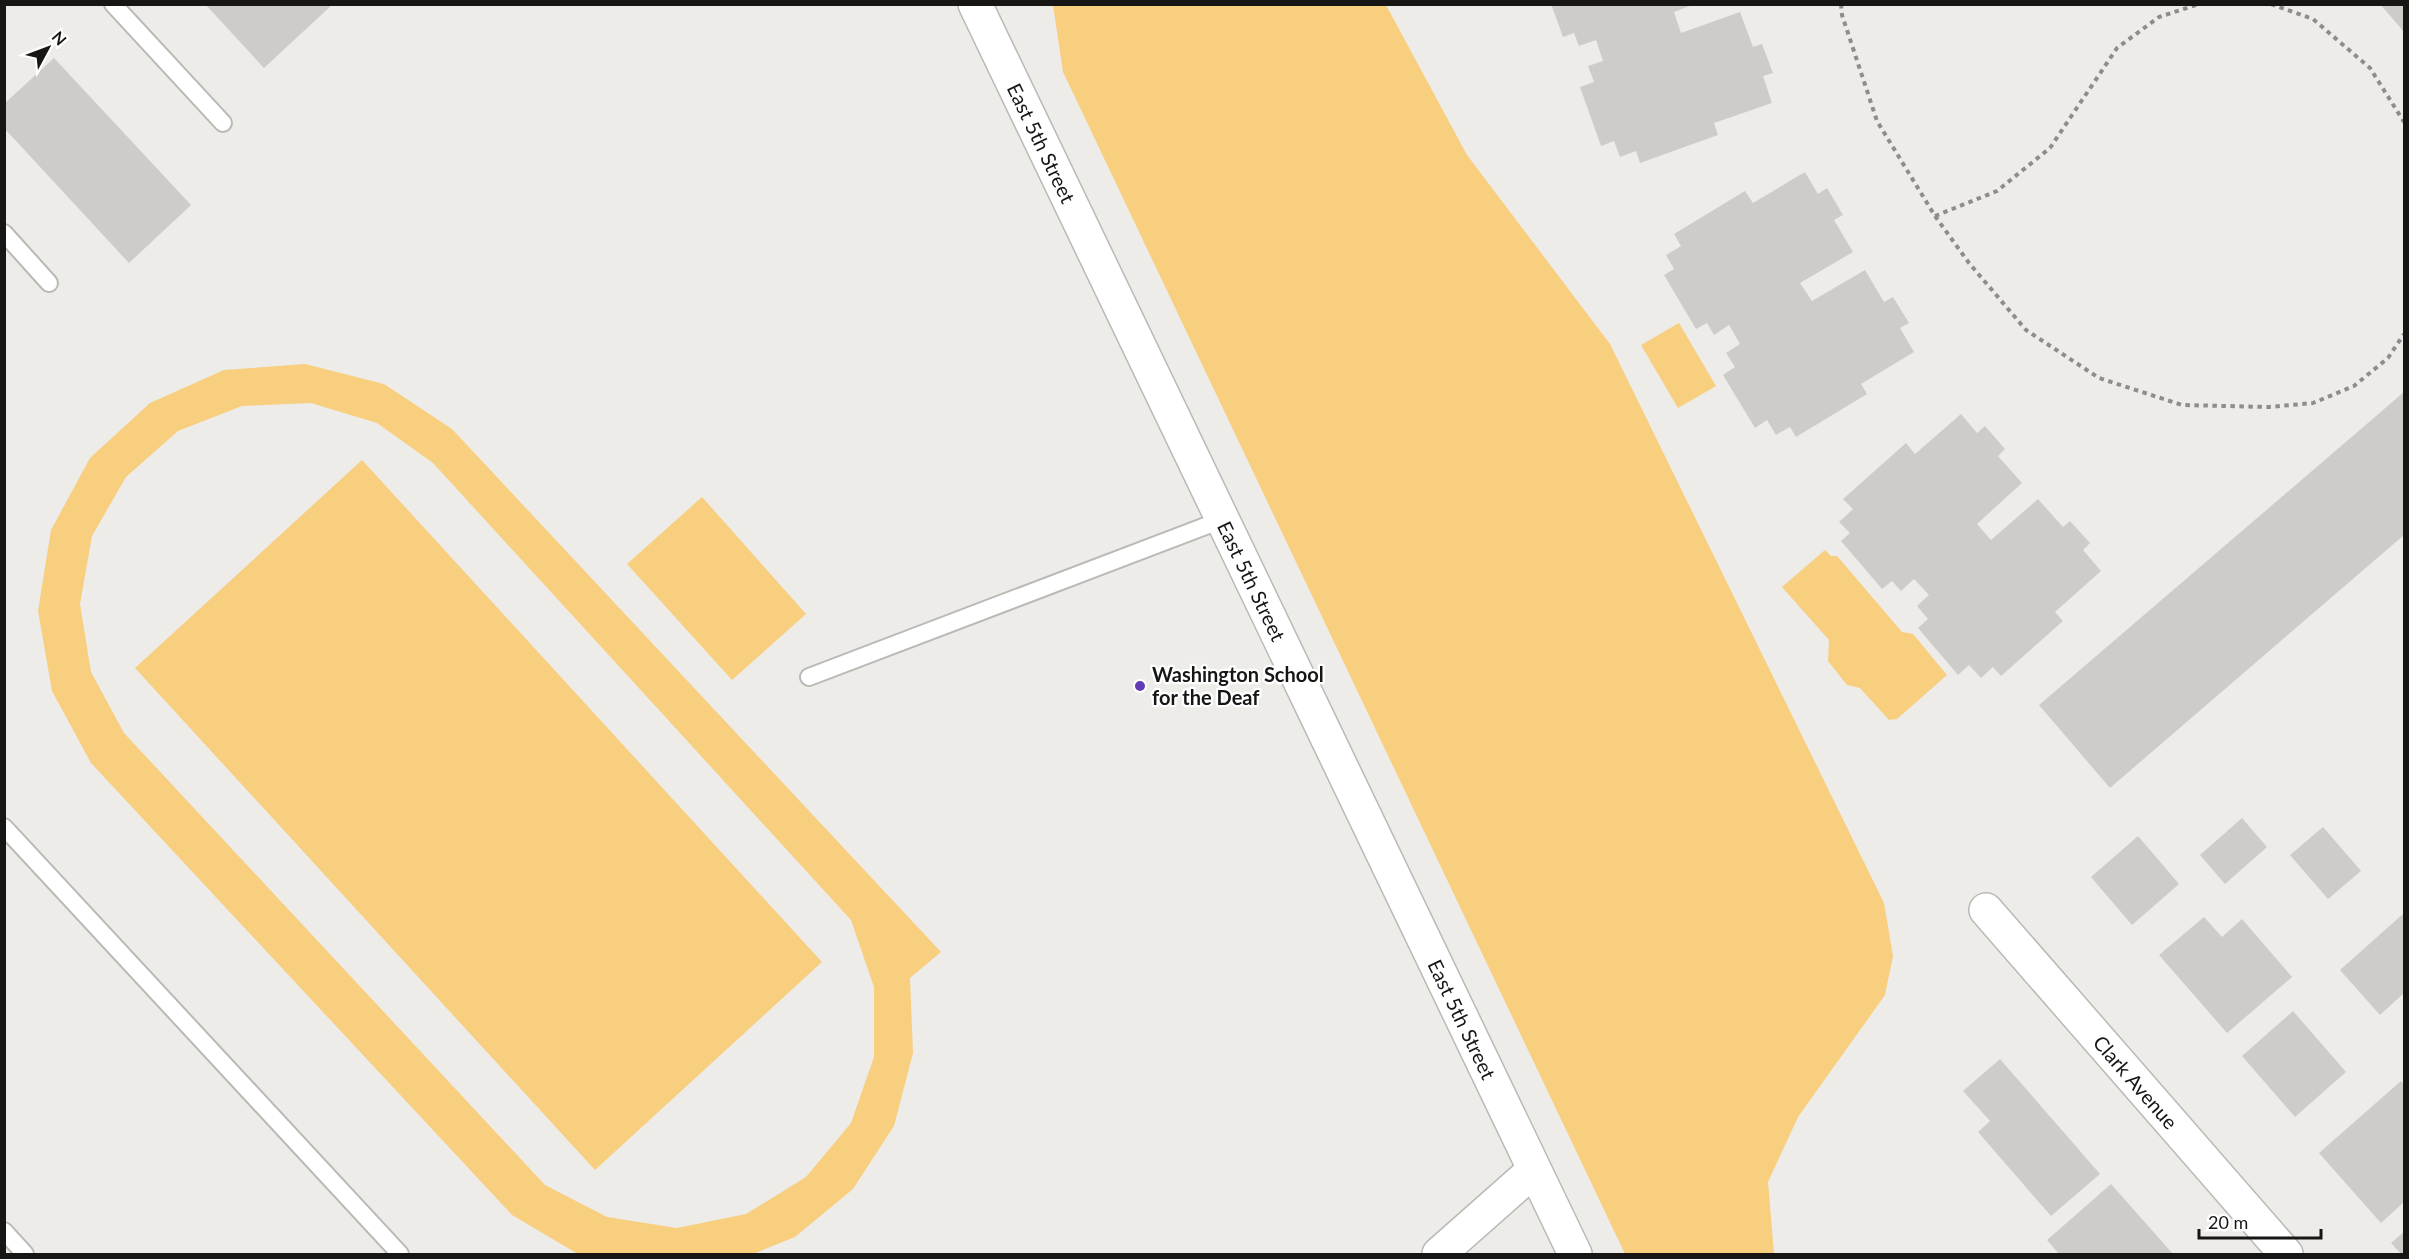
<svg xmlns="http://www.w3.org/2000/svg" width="2409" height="1259" viewBox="0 0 2409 1259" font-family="Lato,sans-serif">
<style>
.green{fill:#f8ce7f;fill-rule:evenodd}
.building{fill:#ceccc9}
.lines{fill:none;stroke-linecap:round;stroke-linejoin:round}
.lane-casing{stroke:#bab9b6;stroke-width:20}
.street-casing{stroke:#bab9b6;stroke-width:36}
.secondary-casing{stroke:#bab9b6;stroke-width:36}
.path{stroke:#8f8d8b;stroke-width:4;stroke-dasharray:4.5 4.5;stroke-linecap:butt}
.lane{stroke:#fff;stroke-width:16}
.street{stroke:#fff;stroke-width:33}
.secondary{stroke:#fff;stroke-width:33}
.poi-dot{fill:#613cb4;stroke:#fff;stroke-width:2}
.labels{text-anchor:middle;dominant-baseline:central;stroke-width:4.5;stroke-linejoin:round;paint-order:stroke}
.street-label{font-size:20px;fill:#171615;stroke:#fff}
.poi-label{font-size:20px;font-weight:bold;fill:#171615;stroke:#fff;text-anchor:start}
</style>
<rect width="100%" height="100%" fill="#eeece9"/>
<g class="green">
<polygon points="1053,5 1386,5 1467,155 1610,344 1884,903 1893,956 1885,995 1798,1117 1768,1182 1774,1254 1625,1254 1063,72"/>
<polygon points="1679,323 1716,386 1678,408 1641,345"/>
<path d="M305 364 384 384 452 429 941 952 910 978 913 1053 894 1126 853 1189 795 1237 753 1254H578L512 1215 91 763 52 691 38 611 51 530 90 458 150 403 224 370ZM311 403 377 423 433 463 851 920 874 987V1057L851 1123 806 1177 746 1214 677 1228 607 1217 545 1185 124 733 91 672 80 604 92 536 126 477 178 431 242 406Z"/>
<polygon points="362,460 822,962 595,1170 135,668"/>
<polygon points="702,497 806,614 732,680 627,564"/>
<polygon points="1825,550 1831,556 1837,556 1902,632 1913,634 1947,675 1897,719 1889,720 1860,688 1847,685 1828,661 1829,640 1782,587"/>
</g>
<g class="building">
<polygon points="205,4 333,4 264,68"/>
<polygon points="1551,4 1695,4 1674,12 1681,33 1740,12 1753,47 1762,44 1773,73 1763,76 1772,103 1714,123 1718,135 1640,163 1636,151 1620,157 1614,141 1601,146 1580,87 1594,82 1588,66 1603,61 1596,40 1579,46 1574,33 1563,37"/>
<polygon points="2380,4 2404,4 2404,32"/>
<polygon points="54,58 191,205 129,263 4,128 4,104"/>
<polygon points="1805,172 1818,194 1827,188 1843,215 1834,220 1853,252 1800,283 1812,301 1865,270 1884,302 1893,297 1909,323 1900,328 1914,352 1861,384 1867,394 1796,437 1790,427 1776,435 1767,420 1755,428 1723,375 1735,367 1726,353 1740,344 1729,325 1714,335 1707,323 1696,329 1664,275 1674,269 1666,255 1681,246 1674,234 1745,191 1753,203"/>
<polygon points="2404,392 2404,535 2110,788 2039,705"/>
<polygon points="1961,414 1977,433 1985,426 2005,449 1998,456 2022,483 1977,524 1991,540 2038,499 2063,527 2070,521 2090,543 2083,550 2101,571 2055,612 2063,621 2001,676 1993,667 1981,678 1969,665 1958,675 1918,628 1928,619 1917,606 1929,595 1914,579 1901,591 1892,581 1882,589 1841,541 1850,533 1839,522 1853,509 1843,499 1906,443 1915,454"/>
<polygon points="2242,818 2267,847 2225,884 2200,855"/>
<polygon points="2323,827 2361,871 2328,899 2290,855"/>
<polygon points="2138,836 2179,884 2132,925 2091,877"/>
<polygon points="2404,913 2404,993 2380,1015 2340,970"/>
<polygon points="2204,917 2222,937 2242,919 2292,977 2227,1033 2159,955"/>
<polygon points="2293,1011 2346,1072 2295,1117 2242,1056"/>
<polygon points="2000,1059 2100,1174 2051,1216 1978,1132 1990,1121 1963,1091"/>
<polygon points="2401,1081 2404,1085 2404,1202 2381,1223 2319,1153"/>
<polygon points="2111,1184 2173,1254 2059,1254 2047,1240"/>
<polygon points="2404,1232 2404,1254 2401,1254 2391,1243"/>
</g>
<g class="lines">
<g class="lane-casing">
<g id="lane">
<polyline points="113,4 223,123"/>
<polyline points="4,233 49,283"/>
<polyline points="809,677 1224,519"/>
<polyline points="4,827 400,1254"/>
<polyline points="4,1231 25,1254"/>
</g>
</g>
<g class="street-casing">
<g id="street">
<path id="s1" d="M1986 910 2286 1254"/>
</g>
</g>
<g class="secondary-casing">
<g id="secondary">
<path id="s2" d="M975 4 1575 1254"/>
<polyline points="1439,1254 1534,1170"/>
</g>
</g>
<g class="path">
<polyline points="1841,4 1842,15 1877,121 1935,216 1969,263 2026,330 2099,378 2182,405 2269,407 2313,403 2354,386 2388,358 2404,334"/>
<polyline points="2271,4 2313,19 2370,68 2404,122"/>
<polyline points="1935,216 1997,191 2050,148 2117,48 2159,17 2199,4"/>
</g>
<use href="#lane" class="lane"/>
<use href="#street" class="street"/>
<use href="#secondary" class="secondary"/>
</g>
<circle class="poi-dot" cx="1140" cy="686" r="6"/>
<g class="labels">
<g class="street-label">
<text stroke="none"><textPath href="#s2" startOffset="154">East 5th Street</textPath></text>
<text stroke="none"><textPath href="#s2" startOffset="640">East 5th Street</textPath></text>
<text stroke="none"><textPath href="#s2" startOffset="1126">East 5th Street</textPath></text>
<text stroke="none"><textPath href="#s1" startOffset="228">Clark Avenue</textPath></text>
</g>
<g class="poi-label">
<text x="1152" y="674">Washington School<tspan x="1152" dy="23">for the Deaf</tspan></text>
</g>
</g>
<rect width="2409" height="1259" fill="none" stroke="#171615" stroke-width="12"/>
<g transform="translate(48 48) rotate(49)" stroke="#ffffff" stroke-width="4.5" paint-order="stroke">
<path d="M0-4.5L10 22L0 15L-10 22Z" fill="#171615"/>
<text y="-9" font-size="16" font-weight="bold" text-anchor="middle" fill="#171615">N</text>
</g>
<path d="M2199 1229v9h122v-9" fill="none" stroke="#171615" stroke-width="3"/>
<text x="2208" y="1229" font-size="18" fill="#171615" stroke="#ffffff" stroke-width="4.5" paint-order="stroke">20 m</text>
</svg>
